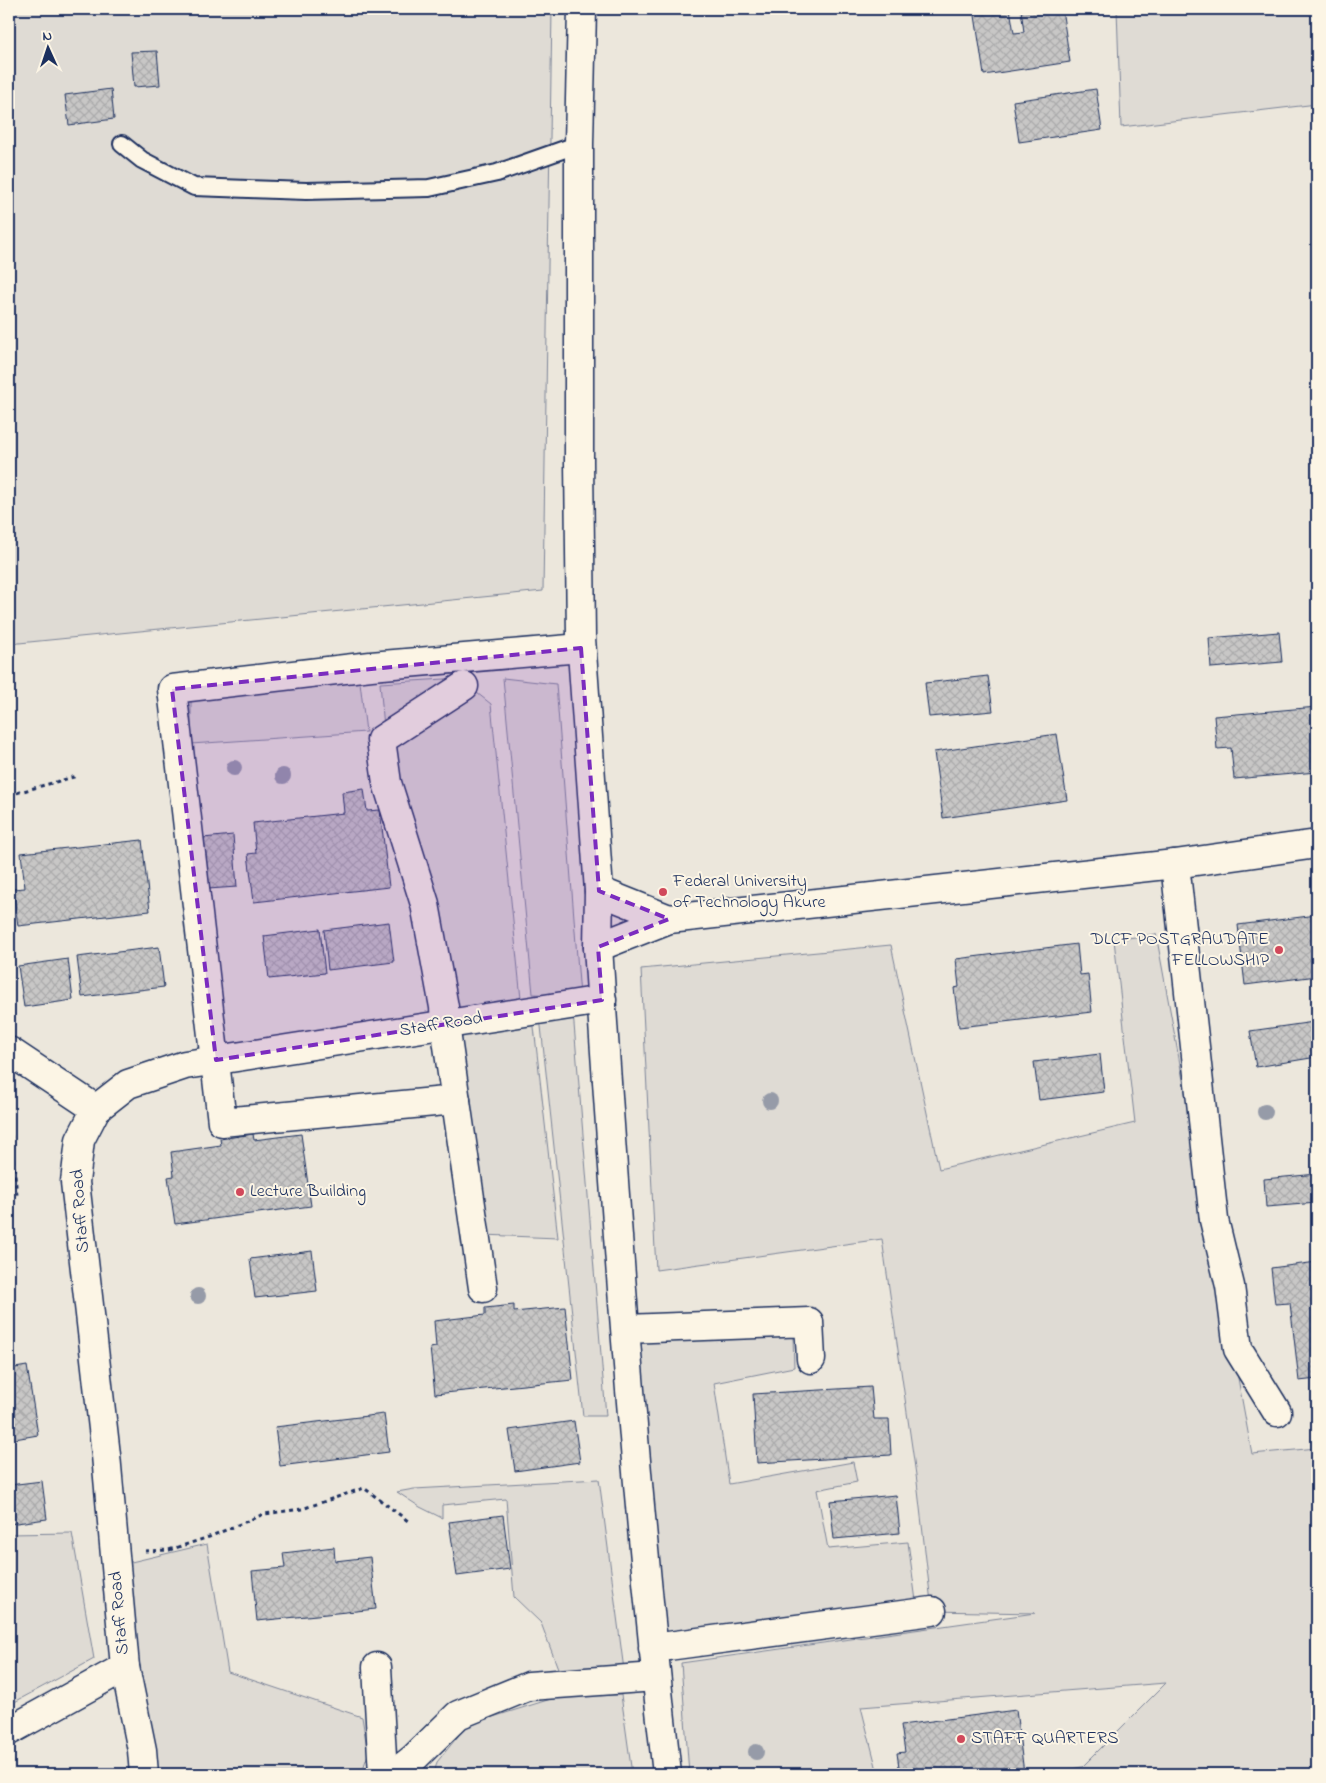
<svg xmlns="http://www.w3.org/2000/svg" width="1326" height="1783" viewBox="0 0 1326 1783" font-family="'Indie Flower',sans-serif">
<style>
.built{fill:#ece7dc}
.grass{fill:#dfdbd4;stroke:#7d8599}
.building{fill:url(#building-cross-hatch);stroke:#1b2f5e}
.lines{fill:none;stroke-linecap:round;stroke-linejoin:round}
.lane-casing{stroke:#1b2f5e;stroke-width:20}
.street-casing{stroke:#1b2f5e;stroke-width:31}
.path{stroke:#1b2f5e;stroke-width:3;stroke-dasharray:4 4;stroke-linecap:butt}
.lane{stroke:#fcf5e5;stroke-width:16}
.street{stroke:#fcf5e5;stroke-width:28}
.tree{fill:#969ba8}
.marked{fill:#7b2cbf;fill-opacity:0.2;stroke:#7b2cbf;stroke-width:4;stroke-dasharray:10 6;stroke-linejoin:round}
.poi-dot{fill:#d1495b;stroke:#fcf5e5;stroke-width:2}
.labels{text-anchor:middle;dominant-baseline:central;stroke-width:4;stroke-linejoin:round;paint-order:stroke}
.poi-label{font-size:18px;fill:#1b2f5e;stroke:#fcf5e5;text-anchor:start}
.street-label{font-size:18px;fill:#1b2f5e;stroke:#fcf5e5}
</style>
<defs>
<pattern id="building-cross-hatch" width="8" height="8" patternUnits="userSpaceOnUse" patternTransform="scale(1.25)"><rect width="8" height="8" fill="#c8c7c6"/><path d="M0 0l8 8M0 8l8-8" fill="none" stroke="#ababac"/></pattern>
</defs>
<rect width="100%" height="100%" fill="#fcf5e5"/>
<filter id="ink" filterUnits="userSpaceOnUse"><feTurbulence type="fractalNoise" baseFrequency=".02" numOctaves="2"/><feDisplacementMap in="SourceGraphic" scale="10" xChannelSelector="R" yChannelSelector="G"/><feConvolveMatrix kernelMatrix="1 2 1 2 8 2 1 2 1" color-interpolation-filters="sRGB"/></filter>
<g filter="url(#ink)">
<rect class="built" x="9" y="9" width="1308" height="1765"/>
<g class="grass">
<polygon points="9,9 552,9 543,591 9,644"/>
<polygon points="1117,9 1317,9 1317,104 1121,127"/>
<polygon points="461,678 384,727 380,683"/>
<polygon points="503,678 556,684 580,996 533,994"/>
<polygon points="360,682 366,732 191,744 191,699"/>
<polygon points="477,693 491,704 521,999 450,1015 391,743"/>
<polygon points="1156,934 1252,1454 1317,1448 1317,1774 1043,1774 1082,1767 1166,1683 861,1707 878,1774 689,1774 681,1663 1035,1613 932,1611 917,1482 882,1239 656,1270 641,969 891,945 939,1169 1135,1123 1114,940"/>
<polygon points="573,1012 606,1416 583,1416 540,1017"/>
<polygon points="533,1018 558,1238 483,1235 452,1030"/>
<polygon points="638,1337 793,1337 794,1367 714,1383 729,1484 853,1462 857,1482 817,1490 828,1549 908,1542 916,1601 663,1633"/>
<polygon points="599,1479 624,1670 559,1671 541,1623 514,1597 506,1499 442,1505 442,1518 420,1507 397,1492 414,1489"/>
<polygon points="72,1533 94,1659 9,1705 9,1534"/>
<polygon points="207,1544 228,1672 362,1717 368,1754 362,1772 359,1774 151,1774 134,1662 127,1563"/>
<polygon points="567,1694 621,1695 632,1774 434,1774 437,1762 467,1725"/>
</g>
<g class="building">
<polygon points="974,9 1010,9 1014,33 1024,32 1021,10 1062,9 1070,62 984,75"/>
<polygon points="157,51 160,85 134,87 131,52"/>
<polygon points="111,89 114,119 69,125 65,95"/>
<polygon points="1096,89 1102,130 1019,142 1013,101"/>
<polygon points="1279,632 1282,662 1211,668 1209,638"/>
<polygon points="988,676 993,711 929,717 925,683"/>
<polygon points="1317,707 1317,772 1234,779 1231,748 1217,749 1214,716"/>
<polygon points="1057,734 1067,800 943,818 934,752"/>
<polygon points="364,789 367,811 380,810 389,887 254,902 248,854 256,853 253,823 344,813 342,792"/>
<polygon points="233,835 237,887 208,889 203,838"/>
<polygon points="142,840 150,911 18,926 13,889 25,888 21,853"/>
<polygon points="1317,915 1317,976 1245,985 1238,925"/>
<polygon points="389,922 394,962 328,970 324,930"/>
<polygon points="320,929 325,973 269,979 264,936"/>
<polygon points="1077,944 1080,975 1088,974 1092,1012 959,1027 954,988 959,987 956,959"/>
<polygon points="159,947 164,987 82,997 77,957"/>
<polygon points="68,959 73,1000 24,1007 18,966"/>
<polygon points="1314,1022 1317,1057 1256,1067 1250,1031"/>
<polygon points="1100,1054 1104,1092 1039,1100 1034,1062"/>
<polygon points="253,1134 254,1140 301,1134 311,1206 175,1224 168,1177 174,1176 171,1152 221,1145 220,1139"/>
<polygon points="1317,1174 1317,1203 1266,1207 1264,1179"/>
<polygon points="312,1251 317,1291 255,1298 250,1259"/>
<polygon points="1317,1262 1317,1379 1299,1381 1290,1303 1275,1304 1271,1268"/>
<polygon points="514,1305 514,1312 565,1307 573,1380 435,1394 430,1348 436,1347 434,1321 485,1315 485,1308"/>
<polygon points="27,1366 38,1435 9,1440 9,1369"/>
<polygon points="871,1387 874,1419 889,1419 891,1455 757,1463 753,1394"/>
<polygon points="384,1414 389,1452 280,1466 275,1427"/>
<polygon points="574,1421 580,1462 515,1471 509,1430"/>
<polygon points="42,1481 47,1519 9,1524 9,1485"/>
<polygon points="896,1495 900,1533 834,1539 830,1501"/>
<polygon points="503,1515 510,1569 457,1576 449,1522"/>
<polygon points="334,1547 335,1561 370,1557 376,1609 257,1621 252,1571 285,1568 283,1553"/>
<polygon points="1016,1710 1024,1773 900,1774 897,1753 905,1752 901,1725"/>
</g>
<g class="lines">
<g class="lane-casing">
<polyline id="lane" points="122,144 142,160 194,187 306,191 429,188 497,173 579,144"/>
</g>
<g class="street-casing">
<g id="street">
<path d="M582 9 579 144V461L581 638 599 891 598 947C616 1223 636 1499 667 1774"/>
<polyline points="464,686 381,740 387,783 425,904 444,1007 445,1025 483,1288"/>
<polyline points="1175,864 1214,1220 1230,1286 1238,1349 1277,1412"/>
<polyline points="599,891 669,919"/>
<polyline points="598,947 669,919 1175,864 1317,844"/>
<polyline points="9,1051 96,1109"/>
<polyline points="456,1100 222,1122 172,689 371,666 581,648"/>
<polyline points="626,1329 809,1322 811,1359"/>
<polyline points="653,1648 932,1611"/>
<polyline points="377,1667 383,1774"/>
<polyline points="9,1731 125,1667"/>
<polyline points="144,1774 142,1750 125,1667 106,1455 75,1182 80,1140 96,1109 128,1084 185,1065 602,1000"/>
<polyline points="394,1774 414,1758 458,1715 529,1686 656,1677"/>
</g>
</g>
<g class="path">
<polyline points="9,795 77,776"/>
<polyline points="9,1119 17,1195 9,1195"/>
<polyline points="145,1551 169,1550 209,1537 264,1514 302,1509 364,1488 408,1521"/>
</g>
<use href="#lane" class="lane"/>
<use href="#street" class="street"/>
</g>
<g class="tree">
<circle cx="234" cy="768" r="8"/>
<circle cx="283" cy="776" r="8"/>
<circle cx="770" cy="1101" r="8"/>
<circle cx="1265" cy="1112" r="8"/>
<circle cx="198" cy="1296" r="8"/>
<circle cx="756" cy="1752" r="8"/>
</g>
</g>
<path class="marked" d="M581 648 599 891 669 919 598 947 602 1000 216 1060 172 689Z"/>
<g class="poi-dot">
<circle cx="663" cy="892" r="5"/>
<circle cx="1279" cy="950" r="5"/>
<circle cx="240" cy="1192" r="5"/>
<circle cx="961" cy="1739" r="5"/>
</g>
<g class="labels">
<g class="poi-label">
<text x="673" y="882">Federal University<tspan x="673" dy="21">of Technology Akure</tspan></text>
<text x="1269" y="940" text-anchor="end">DLCF POSTGRAUDATE<tspan x="1269" dy="21">FELLOWSHIP</tspan></text>
<text x="250" y="1192">Lecture Building</text>
<text x="971" y="1739">STAFF QUARTERS</text>
</g>
<g class="street-label">
<text transform="translate(441 1025) rotate(-9)">Staff Road</text>
<text transform="translate(81 1211) rotate(-94)">Staff Road</text>
<text transform="translate(120 1613) rotate(-95)">Staff Road</text>
</g>
</g>
<rect width="1326" height="1783" fill="none" stroke="#fcf5e5" stroke-width="30"/>
<rect x="15" y="15" width="1296" height="1753" fill="none" stroke="#1b2f5e" stroke-width="2" filter="url(#ink)"/>
<g transform="translate(48 48) rotate(357)" stroke="#fcf5e5" stroke-width="4" paint-order="stroke">
<path d="M0-4L9 19L0 12L-9 19Z" fill="#1b2f5e"/>
<text y="-8" font-size="14" font-weight="bold" text-anchor="middle" fill="#1b2f5e">N</text>
</g>
</svg>
